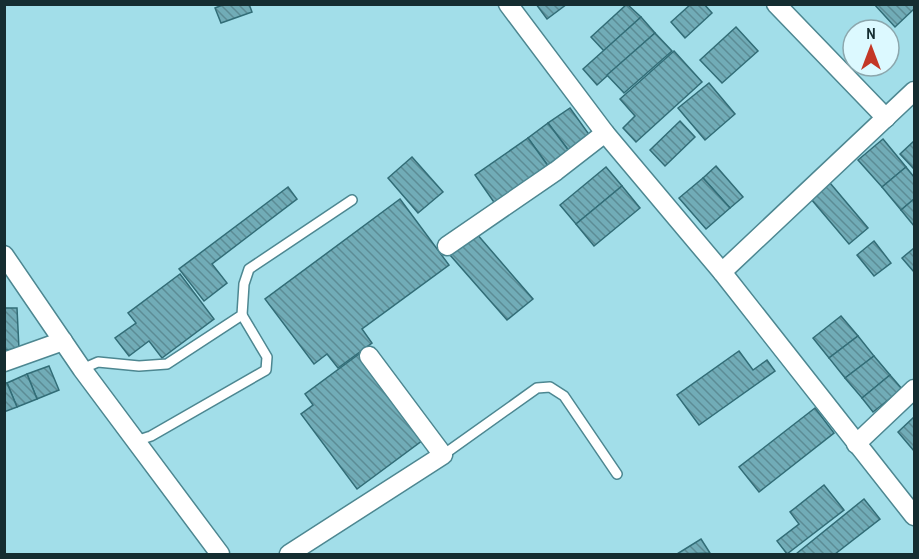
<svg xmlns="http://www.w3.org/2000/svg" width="919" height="559" viewBox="0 0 919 559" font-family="'Archivo Narrow',sans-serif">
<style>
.building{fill:url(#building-back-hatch);stroke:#326d77;stroke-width:1.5}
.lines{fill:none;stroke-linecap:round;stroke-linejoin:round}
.lane-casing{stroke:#4d8791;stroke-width:12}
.street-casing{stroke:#4d8791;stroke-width:21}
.lane{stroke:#fff;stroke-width:9}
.street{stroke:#fff;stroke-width:18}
</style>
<defs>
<pattern id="building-back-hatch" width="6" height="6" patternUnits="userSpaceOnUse" patternTransform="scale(1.5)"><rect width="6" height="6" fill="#71acb7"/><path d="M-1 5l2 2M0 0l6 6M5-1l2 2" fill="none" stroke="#5c8c95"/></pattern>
</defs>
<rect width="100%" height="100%" fill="#a2dee9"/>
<g class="building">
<polygon points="225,4 249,4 252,12 221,23 215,8"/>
<polygon points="536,4 567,4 547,19"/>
<polygon points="627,4 641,17 604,51 591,37"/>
<polygon points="691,4 704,4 712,13 685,38 671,22"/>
<polygon points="874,4 914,4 914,9 895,27"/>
<polygon points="641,17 655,33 597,85 583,69"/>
<polygon points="736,27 758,51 722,83 700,60"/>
<polygon points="655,33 672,51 624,93 607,75"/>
<polygon points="674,51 702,82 636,142 623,128 635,116 620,99"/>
<polygon points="709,83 735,114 705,140 678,108"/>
<polygon points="570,108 593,140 572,155 548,123"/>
<polygon points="680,121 695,137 665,166 650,150"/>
<polygon points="548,123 572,155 551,170 528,138"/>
<polygon points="528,138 551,170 498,208 475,175"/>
<polygon points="883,139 906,167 882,187 858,160"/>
<polygon points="914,141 914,169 900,154"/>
<polygon points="412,157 443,192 418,213 388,178"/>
<polygon points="716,166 743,197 730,208 703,178"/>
<polygon points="606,167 622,186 576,224 560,205"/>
<polygon points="906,167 914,177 914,199 901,210 882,187"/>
<polygon points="703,178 730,208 706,229 679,198"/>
<polygon points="830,183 868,228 849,244 811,199"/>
<polygon points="622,186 640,208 594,246 576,224"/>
<polygon points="288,187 297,199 212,264 227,283 204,301 179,269"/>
<polygon points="400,199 449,265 362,329 372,343 338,368 327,354 314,364 265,299"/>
<polygon points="914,199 914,226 901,210"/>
<polygon points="476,233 533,299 507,320 450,255"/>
<polygon points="874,241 891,263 874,276 857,255"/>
<polygon points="914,248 914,272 902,258"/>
<polygon points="180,274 214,319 162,358 149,341 129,356 115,338 136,323 128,313"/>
<polygon points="4,308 17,308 19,349 4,350"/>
<polygon points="841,316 858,336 829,358 813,338"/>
<polygon points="858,336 874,356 845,378 829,358"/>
<polygon points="739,351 753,370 767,360 775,371 699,425 677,395"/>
<polygon points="359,354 423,440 357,489 301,414 313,405 305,394"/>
<polygon points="874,356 890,375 862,398 845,378"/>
<polygon points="49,366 59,390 37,399 27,374"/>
<polygon points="27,374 37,399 17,407 7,383"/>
<polygon points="890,375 902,389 873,412 862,398"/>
<polygon points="4,383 7,383 17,407 4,412"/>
<polygon points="815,408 834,433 759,492 739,467"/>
<polygon points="914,417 914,451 898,432"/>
<polygon points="824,485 844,510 787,554 777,541 799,524 790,512"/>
<polygon points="864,499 880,519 835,554 796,554"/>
<polygon points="701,539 710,553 677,554"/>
</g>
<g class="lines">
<g class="lane-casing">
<g id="lane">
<polyline points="82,369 98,362 139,366 167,364 242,315 244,284 249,269 352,200"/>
<polyline points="136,441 151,436 266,370 267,357 242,315"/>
<polyline points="443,455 537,388 550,387 564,396 617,474"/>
</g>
</g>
<g class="street-casing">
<g id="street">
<polyline points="508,4 605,133 722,272 914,516"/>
<polyline points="776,4 886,118"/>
<polyline points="447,246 556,171 605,133"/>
<polyline points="4,255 82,369 220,554"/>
<polyline points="722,272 914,91"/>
<polyline points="4,362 63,341"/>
<polyline points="856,444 914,389"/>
<polyline points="289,554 443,455 369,356"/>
</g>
</g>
<use href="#lane" class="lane"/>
<use href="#street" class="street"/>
</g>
<rect width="919" height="559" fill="none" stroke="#152d31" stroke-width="12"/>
<g transform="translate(871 48)"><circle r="28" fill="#dcf9ff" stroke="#8ca7ad" stroke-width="1.5"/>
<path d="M0-4.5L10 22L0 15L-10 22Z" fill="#c33726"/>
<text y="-9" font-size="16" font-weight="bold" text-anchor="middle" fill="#152d31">N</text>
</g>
</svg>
